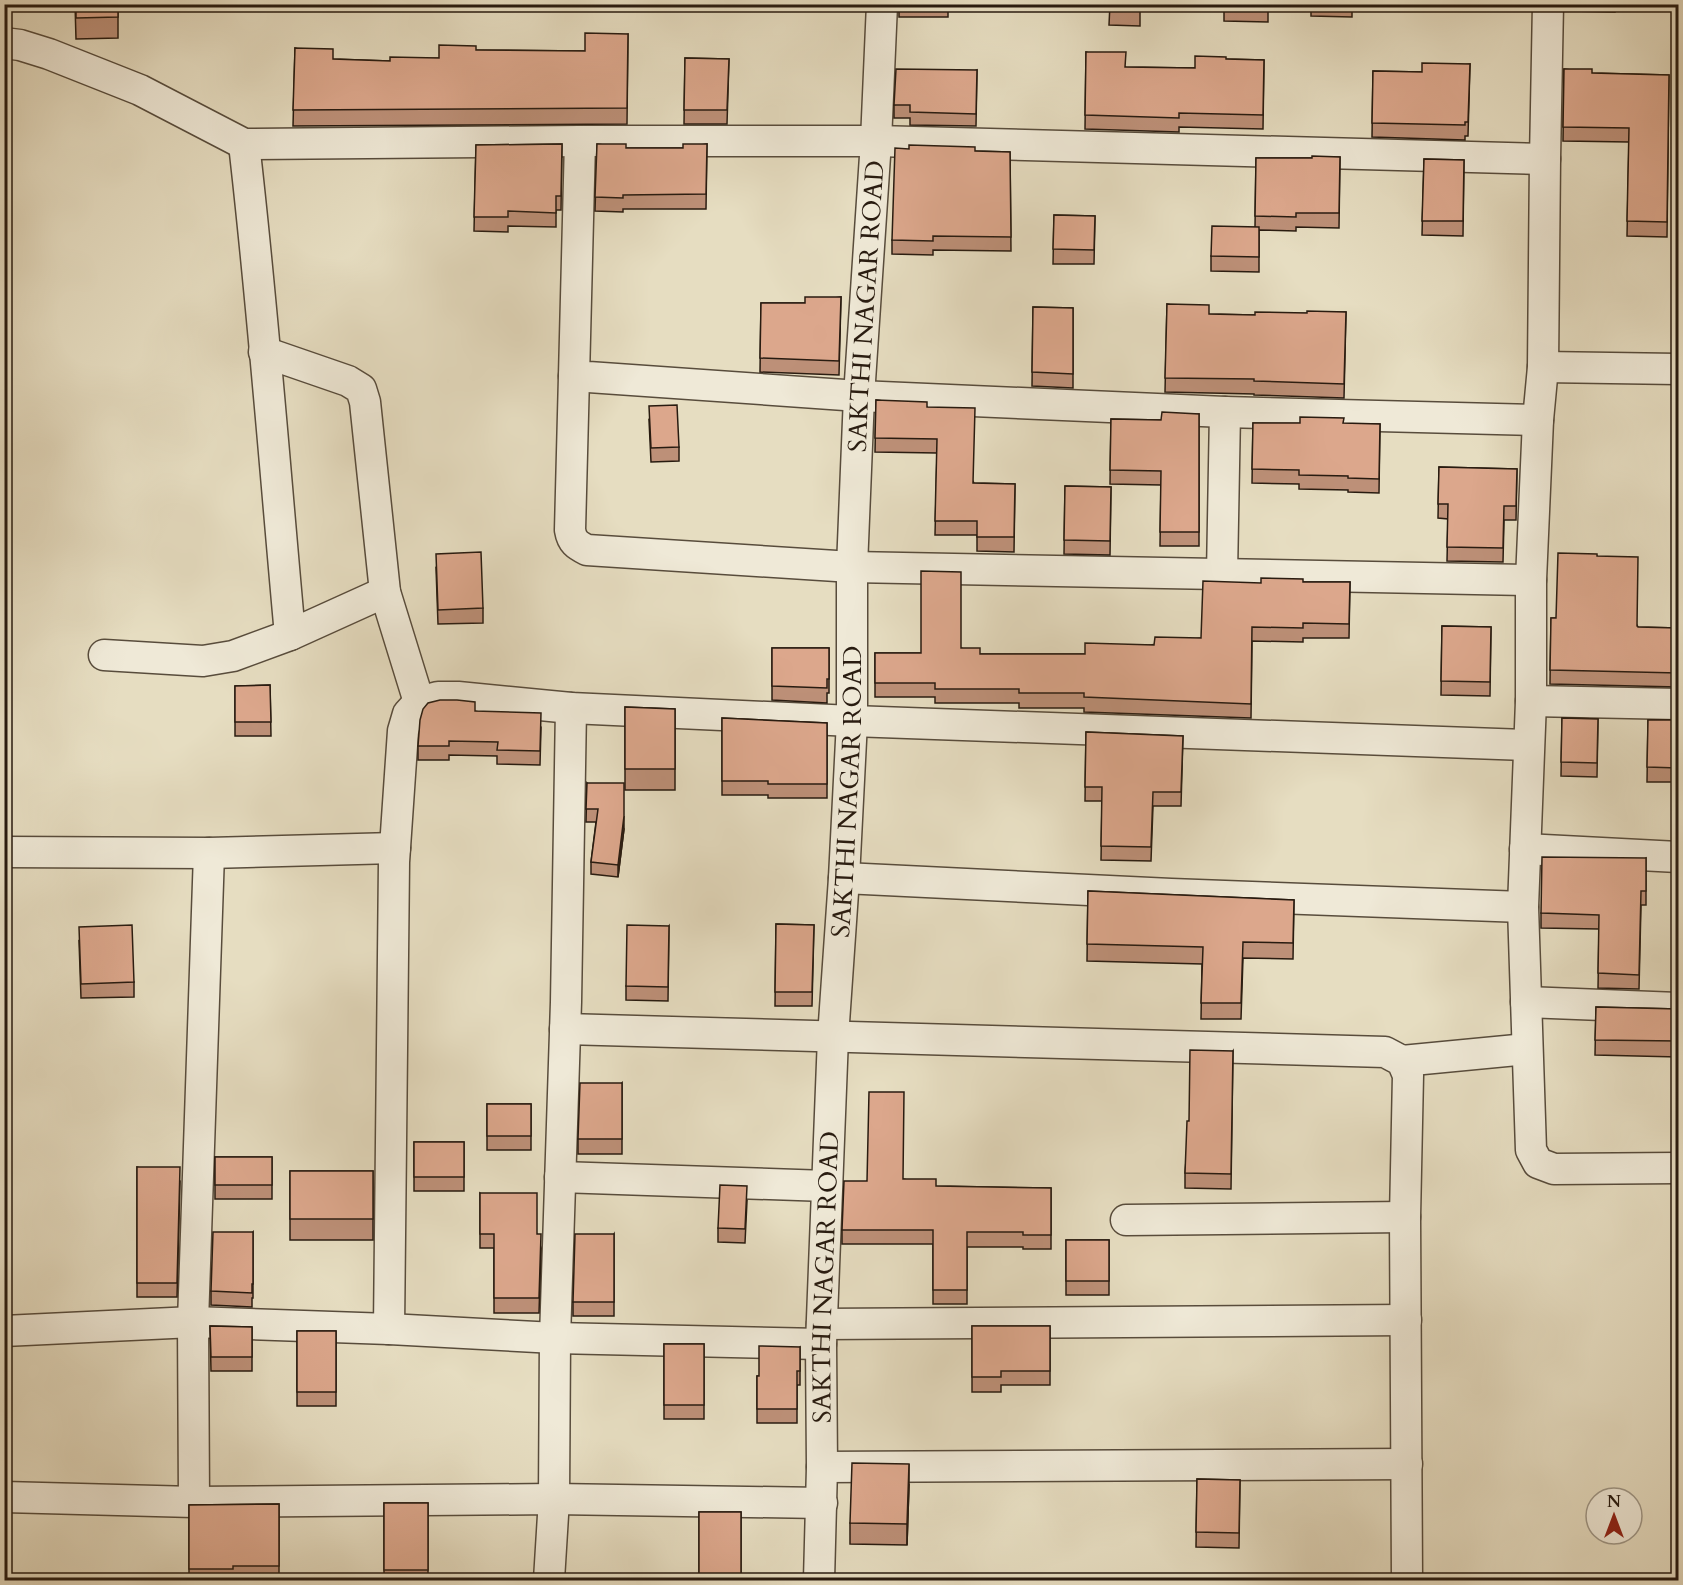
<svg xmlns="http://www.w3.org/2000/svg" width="1683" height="1585" viewBox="0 0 1683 1585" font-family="Cardo,serif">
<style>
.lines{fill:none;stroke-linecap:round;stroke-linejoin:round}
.street-casing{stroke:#584c3c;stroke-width:33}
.street{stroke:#efe9d7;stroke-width:30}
.wall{fill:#bd9078;stroke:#281b10;stroke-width:1.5}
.shaded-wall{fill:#9a7562;stroke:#281b10;stroke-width:1.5}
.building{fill:#dca78c;stroke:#281b10;stroke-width:1.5}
.labels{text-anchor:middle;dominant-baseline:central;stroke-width:5;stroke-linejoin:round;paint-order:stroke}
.street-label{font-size:26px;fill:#281b10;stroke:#efe9d7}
</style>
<rect width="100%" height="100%" fill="#e6ddc1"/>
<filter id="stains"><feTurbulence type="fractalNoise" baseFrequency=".00333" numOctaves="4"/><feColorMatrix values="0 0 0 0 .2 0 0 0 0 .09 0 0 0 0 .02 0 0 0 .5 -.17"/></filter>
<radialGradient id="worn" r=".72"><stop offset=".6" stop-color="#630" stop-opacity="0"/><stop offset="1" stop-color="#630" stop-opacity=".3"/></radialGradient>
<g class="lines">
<g class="street-casing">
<g id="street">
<polyline points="1548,4 1545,159 1543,367 1538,420 1531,580 1531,701 1523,907 1531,1150 1538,1163 1554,1169 1678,1168"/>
<polyline points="4,43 20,45 49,54 140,90 244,144 580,141 876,141 1545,159"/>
<polyline points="580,141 574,376 859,396 1225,412 1538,420"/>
<path d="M244 144C263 307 275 471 290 635"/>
<polyline points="264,352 348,381 361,389 365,402 385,592 419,702"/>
<polyline points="1543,367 1678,369"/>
<path d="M574 376 570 530C572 542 577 545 587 550L852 567 1531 580"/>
<polyline points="1222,574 1225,412"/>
<polyline points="104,655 203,661 233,656 290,635 385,592"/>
<polyline points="1531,701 1678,704"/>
<polyline points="1525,849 1678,857"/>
<polyline points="4,852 209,853 395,848"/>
<polyline points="844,878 1171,894 1523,907"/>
<polyline points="1526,1002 1678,1008"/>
<polyline points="565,1029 1385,1052 1402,1061 1408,1075 1405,1217 1407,1580"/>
<polyline points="1402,1061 1527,1049"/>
<polyline points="560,1177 827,1186"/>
<polyline points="1126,1220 1405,1217"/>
<polyline points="822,1324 1406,1320"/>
<polyline points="389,1329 394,862 403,731 408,714 419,702 438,697 458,697 571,708 852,721 1528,745"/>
<polyline points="4,1331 193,1322 389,1329 555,1338 821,1344"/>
<polyline points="822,1467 1407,1464"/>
<polyline points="4,1497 194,1502 554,1499 822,1503"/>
<polyline points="194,1502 193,1322 209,853"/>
<polyline points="549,1580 554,1499 555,1338 566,1002 571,708"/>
<path id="s1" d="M819 1580 822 1467 821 1344 833 1037 844 878 852 721V567L859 396 876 141 882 4"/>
</g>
</g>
<use href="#street" class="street"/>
</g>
<g class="wall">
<polygon points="75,4 118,4 118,38 76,39"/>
<polygon points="511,4 548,4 548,9 511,8"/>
<polygon points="551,4 632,4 632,5"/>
<rect x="899" y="4" width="49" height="13"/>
<polygon points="1110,4 1268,4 1268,22 1224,21 1224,10 1140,9 1140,26 1109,25"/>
<polygon points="1311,4 1352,4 1352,17 1311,16"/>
<polygon points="1570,4 1615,4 1615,12 1570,11"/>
<rect x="1666" y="4" width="12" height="3"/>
<polygon points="628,34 627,124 293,126 295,48 333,59 390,61 439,58 476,50 585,51"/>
<polygon points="1086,52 1126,67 1195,68 1226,59 1264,60 1263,129 1179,127 1179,132 1085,129"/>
<polygon points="685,58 729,59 727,124 684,124"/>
<polygon points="1470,64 1468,136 1465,136 1465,140 1372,137 1373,71 1422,72"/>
<polygon points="1564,69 1592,73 1669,75 1667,237 1627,236 1629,142 1563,141"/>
<polygon points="977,70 976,126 910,125 910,118 894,118 894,105"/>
<polygon points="562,144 561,210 556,210 556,227 508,226 508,232 474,231 476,145"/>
<polygon points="597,144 626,148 683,148 707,144 706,209 623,209 623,212 595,211"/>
<polygon points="975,151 1010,152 1011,251 933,250 933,255 892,254 892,240"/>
<polygon points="1340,157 1339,228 1296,227 1296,231 1259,230 1259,272 1211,271 1211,256 1255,227 1256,158 1312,158"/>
<polygon points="1424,159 1464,160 1463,236 1422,235"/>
<polygon points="1054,215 1095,216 1094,264 1053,264"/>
<polygon points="841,297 839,375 760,372 761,303 805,303"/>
<polygon points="1167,304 1209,314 1255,315 1346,312 1344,398 1254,395 1254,394 1165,392"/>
<polygon points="1033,307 1073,308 1073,388 1032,386"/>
<polygon points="876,400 927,407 974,483 1015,484 1014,552 977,551 977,535 935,535 937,453 875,452"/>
<polygon points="1199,414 1199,546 1160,546 1161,485 1110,484 1111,419 1161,420"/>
<polygon points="649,420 679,447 679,461 651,462"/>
<polygon points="1253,423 1380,424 1379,493 1348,492 1348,490 1299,489 1299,484 1252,483"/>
<polygon points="1439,467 1517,469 1516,520 1504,520 1503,562 1447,561 1448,519 1438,518"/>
<polygon points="1065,486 1111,487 1110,555 1064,554"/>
<polygon points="1597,556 1638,627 1678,628 1678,687 1550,684 1551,618 1556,618"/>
<polygon points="436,568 483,608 483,623 438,624"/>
<polygon points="1303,582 1350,582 1349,638 1303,638 1303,642 1252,641 1251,718 1084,712 1084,708 1019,708 1019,703 935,703 935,697 875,697 875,653 921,653 961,648 980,654 1085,654 1201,638 1261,583"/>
<polygon points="1442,626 1491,627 1490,696 1441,695"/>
<polygon points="772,648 829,648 829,693 827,693 827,703 772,700"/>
<polygon points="270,685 271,736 235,736 235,686"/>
<polygon points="625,707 675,709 675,790 625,790"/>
<polygon points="475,711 541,727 540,765 497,764 497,756 449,755 449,760 418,760 418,746"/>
<polygon points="722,718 827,723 827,798 768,798 768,795 722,795"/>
<polygon points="1562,718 1598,719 1597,777 1561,776"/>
<polygon points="1648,720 1678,720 1678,782 1647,782"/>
<polygon points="1086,732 1183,736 1181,806 1153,806 1151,861 1101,860 1102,801 1085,801"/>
<polygon points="587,783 624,829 618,877 591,874 591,862 596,822 586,822"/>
<polygon points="1646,858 1646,905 1641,905 1639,989 1598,988 1599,929 1541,928 1541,913"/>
<polygon points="1088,891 1294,900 1293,959 1243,958 1241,1019 1201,1019 1202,964 1087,961"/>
<polygon points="776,924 814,925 812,1006 775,1006"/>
<polygon points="669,926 668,1001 626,1000 626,986"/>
<polygon points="79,941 134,982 134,997 81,998"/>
<polygon points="1596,1007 1678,1009 1678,1057 1595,1055"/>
<polygon points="1233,1051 1231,1189 1185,1188 1185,1173 1189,1121"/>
<polygon points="622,1083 622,1154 578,1154 578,1139"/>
<rect x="487" y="1104" width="44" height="46"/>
<rect x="414" y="1142" width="50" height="49"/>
<rect x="215" y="1157" width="57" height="42"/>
<polygon points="137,1167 180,1181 177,1297 137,1297"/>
<rect x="290" y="1171" width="83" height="69"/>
<polygon points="903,1179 936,1186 1051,1188 1051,1249 1023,1249 1023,1247 967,1247 967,1304 933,1304 933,1244 842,1244 842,1230 867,1181"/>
<polygon points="480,1193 537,1234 541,1248 539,1313 494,1313 494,1248 480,1248"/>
<polygon points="747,1201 745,1243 718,1242 718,1228"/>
<polygon points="253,1232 253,1298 252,1298 252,1307 211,1305 211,1291"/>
<polygon points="614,1234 614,1316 573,1316 573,1302"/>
<rect x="1066" y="1240" width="43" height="55"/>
<polygon points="210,1326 252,1327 252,1371 211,1371"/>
<polygon points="972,1326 1050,1326 1050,1385 1001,1385 1001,1392 972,1392"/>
<rect x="297" y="1331" width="39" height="75"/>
<rect x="664" y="1344" width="40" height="75"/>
<polygon points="800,1347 800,1385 797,1385 797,1423 757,1423 757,1376 759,1376"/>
<polygon points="1197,1479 1240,1480 1239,1548 1196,1547"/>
<polygon points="909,1485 907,1545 850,1544 850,1523"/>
<rect x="384" y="1503" width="44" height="78"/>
<polygon points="279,1504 279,1580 189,1581 189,1505"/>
<rect x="699" y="1512" width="42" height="69"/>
</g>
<g class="shaded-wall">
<polygon points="624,816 624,829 618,877 618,865"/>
<polygon points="909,1464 909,1485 907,1545 907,1524"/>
</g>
<g class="building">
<rect x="4" y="4" width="2" height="15"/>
<polygon points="76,4 118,4 118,17 76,18"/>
<polygon points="1110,4 1140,4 1140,11 1109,10"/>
<polygon points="1224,4 1268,4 1268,7 1224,6"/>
<polygon points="585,33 628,34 627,108 293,110 295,48 333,49 333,59 390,61 390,57 439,58 439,45 476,46 476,50 585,51"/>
<polygon points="1086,52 1126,52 1125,67 1195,68 1195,56 1226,57 1226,59 1264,60 1263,115 1179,113 1179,118 1085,115"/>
<polygon points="685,58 729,59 727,110 684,110"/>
<polygon points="1422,63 1470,64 1468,122 1465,122 1465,125 1372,123 1373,71 1422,72"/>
<polygon points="896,69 977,70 976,114 910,112 910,105 894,105"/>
<polygon points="1564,69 1592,69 1592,73 1669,75 1667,222 1627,221 1629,128 1563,127"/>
<polygon points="562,144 561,196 556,196 556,213 508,211 508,217 474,217 476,145"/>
<polygon points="597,144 626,144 626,148 683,148 683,144 707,144 706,194 623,195 623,198 595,197"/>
<polygon points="909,145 975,147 975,151 1010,152 1011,237 933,236 933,241 892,240 895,148 909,149"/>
<polygon points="1312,156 1340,157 1339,213 1296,213 1296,217 1255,216 1256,158 1312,158"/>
<polygon points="1424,159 1464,160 1463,221 1422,221"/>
<polygon points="1054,215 1095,216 1094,250 1053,249"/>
<polygon points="1212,226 1259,227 1259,257 1211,256"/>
<polygon points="805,297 841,297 839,361 760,358 761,303 805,303"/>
<polygon points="1167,304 1209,305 1209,314 1255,315 1255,312 1307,313 1307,311 1346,312 1344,384 1254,381 1254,379 1165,378"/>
<polygon points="1033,307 1073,308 1073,374 1032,372"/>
<polygon points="876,400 927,402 927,407 975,408 973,483 1015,484 1014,537 977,537 977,521 935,521 937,439 875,438"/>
<polygon points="677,405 679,447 651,448 649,406"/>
<polygon points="1162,412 1199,414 1199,532 1160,532 1161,471 1110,470 1111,419 1161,420"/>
<polygon points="1300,417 1344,418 1343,423 1380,424 1379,479 1348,478 1348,476 1299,475 1299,470 1252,469 1253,423 1300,423"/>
<polygon points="1439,467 1517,469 1516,506 1504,506 1503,548 1447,547 1448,504 1438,504"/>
<polygon points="1065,486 1111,487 1110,541 1064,540"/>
<polygon points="481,552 483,608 438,610 436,554"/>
<polygon points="1558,553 1597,554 1597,556 1638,557 1637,626 1638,627 1678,628 1678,673 1550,670 1551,618 1556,618"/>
<polygon points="921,571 961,572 961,648 980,648 980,654 1085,654 1085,643 1154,645 1155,637 1201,638 1203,581 1261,583 1261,578 1303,579 1303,582 1350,582 1349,624 1303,623 1303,628 1252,627 1251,704 1084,697 1084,693 1019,693 1019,689 935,689 935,683 875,683 875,653 921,653"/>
<polygon points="1442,626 1491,627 1490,682 1441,681"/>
<polygon points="772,648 829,648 829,679 827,679 827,688 772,686"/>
<polygon points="270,685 271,722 235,722 235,686"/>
<polygon points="440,700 457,700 475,702 475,711 541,713 540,751 497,750 498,742 449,741 449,746 418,746 420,720 423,709 428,703"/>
<polygon points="625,707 675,709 675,769 625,769"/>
<polygon points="722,718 827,723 827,784 768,784 768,781 722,781"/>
<polygon points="1562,718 1598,719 1597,763 1561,762"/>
<polygon points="1648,720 1678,720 1678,768 1647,767"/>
<polygon points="1086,732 1183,736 1181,792 1153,792 1151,847 1101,846 1102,787 1085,787"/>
<polygon points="587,783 624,783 624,816 618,865 591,862 598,809 586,809"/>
<polygon points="1542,857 1646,858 1646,891 1641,891 1639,975 1598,973 1599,915 1541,913"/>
<polygon points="1088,891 1294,900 1293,943 1243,942 1241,1003 1201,1003 1203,947 1087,944"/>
<polygon points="776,924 814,925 812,992 775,992"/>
<polygon points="132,925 134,982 81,984 79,927"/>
<polygon points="627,925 669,926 668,987 626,986"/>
<polygon points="1596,1007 1678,1009 1678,1041 1595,1040"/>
<polygon points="1190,1050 1233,1051 1231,1174 1185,1173 1187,1121 1189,1121"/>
<polygon points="580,1083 622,1083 622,1139 578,1139"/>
<polygon points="869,1092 904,1092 903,1179 936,1179 936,1186 1051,1188 1051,1235 1023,1235 1023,1232 967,1232 967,1290 933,1290 933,1230 842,1230 844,1181 867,1181"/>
<rect x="487" y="1104" width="44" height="32"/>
<rect x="414" y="1142" width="50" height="35"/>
<rect x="215" y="1157" width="57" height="28"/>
<polygon points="137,1167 180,1167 177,1283 137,1283"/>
<rect x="290" y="1171" width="83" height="48"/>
<polygon points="720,1185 747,1186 745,1229 718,1228"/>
<polygon points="480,1193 537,1193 537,1234 541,1234 539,1298 494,1298 494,1234 480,1234"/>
<polygon points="213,1232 253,1232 253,1284 252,1284 252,1293 211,1291"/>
<polygon points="575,1234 614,1234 614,1302 573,1302"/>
<rect x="1066" y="1240" width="43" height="41"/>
<polygon points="210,1326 252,1327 252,1357 211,1357"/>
<polygon points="972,1326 1050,1326 1050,1371 1001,1371 1001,1377 972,1377"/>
<rect x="297" y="1331" width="39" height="61"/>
<rect x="664" y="1344" width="40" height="61"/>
<polygon points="759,1346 800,1347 800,1371 797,1371 797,1409 757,1409 757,1376 759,1376"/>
<polygon points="852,1463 909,1464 907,1524 850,1523"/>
<polygon points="1197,1479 1240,1480 1239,1533 1196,1532"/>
<rect x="384" y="1503" width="44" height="67"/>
<polygon points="279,1504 279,1566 233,1566 233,1569 189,1569 189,1505"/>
<rect x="699" y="1512" width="42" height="66"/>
</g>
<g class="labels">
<g class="street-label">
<text stroke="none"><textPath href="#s1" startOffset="1275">SAKTHI NAGAR ROAD</textPath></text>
<text stroke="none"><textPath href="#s1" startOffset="789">SAKTHI NAGAR ROAD</textPath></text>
<text stroke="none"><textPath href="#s1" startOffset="303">SAKTHI NAGAR ROAD</textPath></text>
</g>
</g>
<rect width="1683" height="1585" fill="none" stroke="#e6ddc1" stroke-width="24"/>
<rect x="6" y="6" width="1671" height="1573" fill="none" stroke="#281b10" stroke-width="3"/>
<rect x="12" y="12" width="1659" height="1561" fill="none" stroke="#281b10" stroke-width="1.5"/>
<g transform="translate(1614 1516)"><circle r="28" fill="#efe9d7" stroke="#9f9787" stroke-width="1.5"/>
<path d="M0-4.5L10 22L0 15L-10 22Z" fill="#8f2418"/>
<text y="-9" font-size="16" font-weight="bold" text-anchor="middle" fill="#281b10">N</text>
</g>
<rect width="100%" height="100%" filter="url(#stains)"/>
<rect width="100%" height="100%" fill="url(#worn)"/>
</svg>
